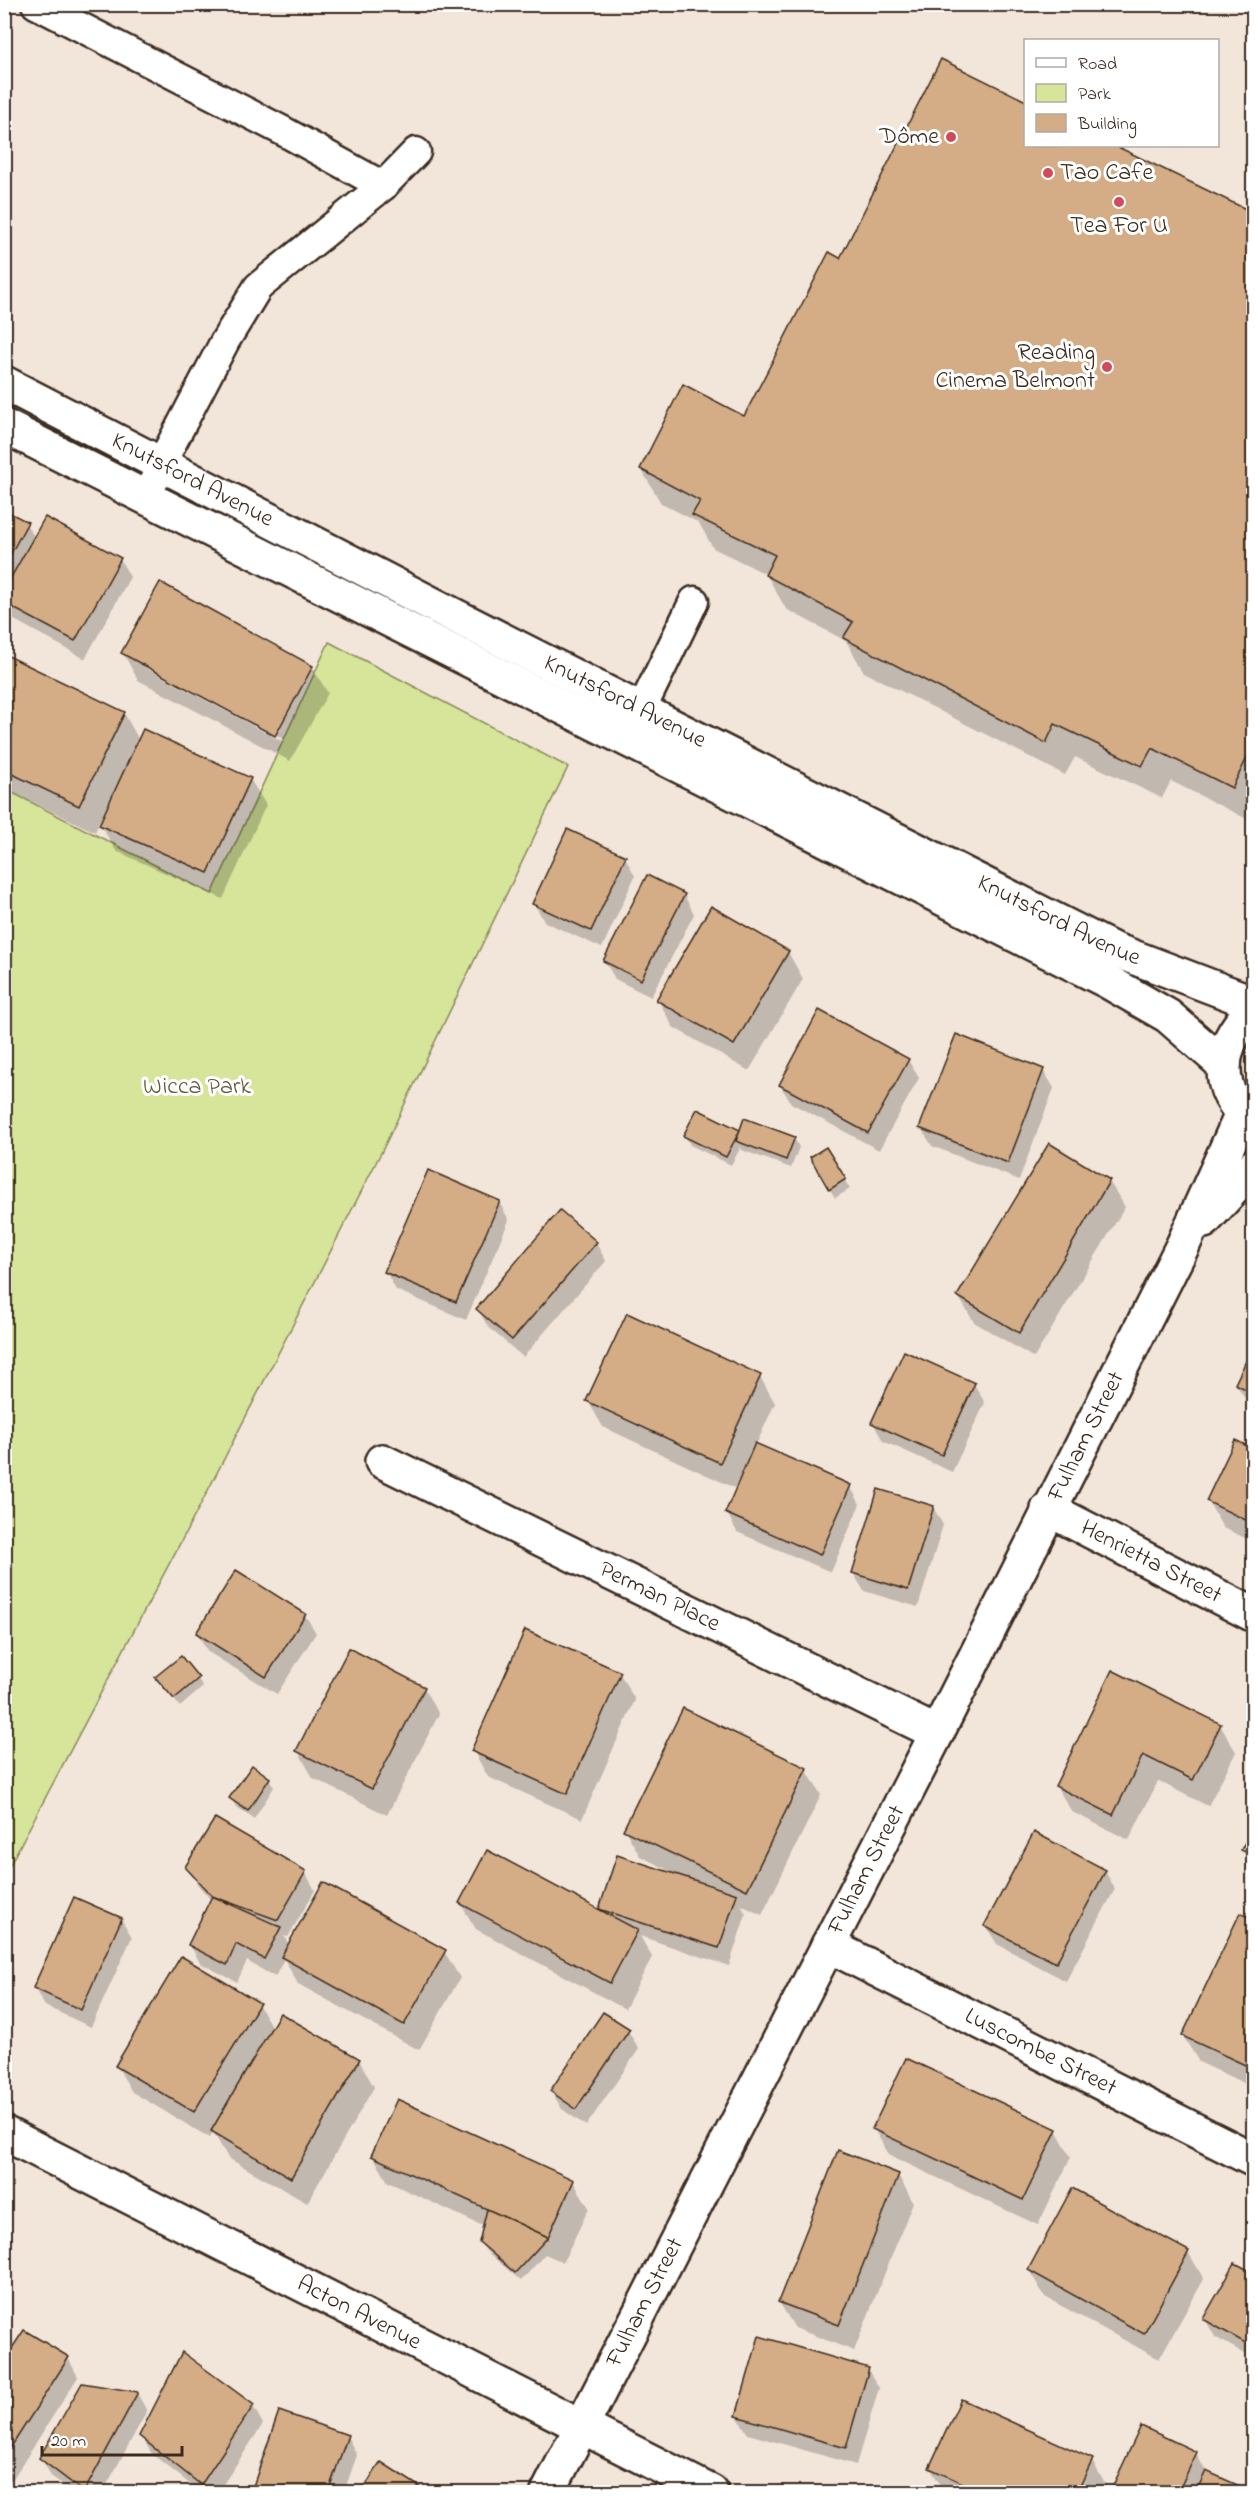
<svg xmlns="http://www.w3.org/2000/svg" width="1258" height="2497" viewBox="0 0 1258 2497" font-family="'Indie Flower',sans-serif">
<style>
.green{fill:#d6e599;stroke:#88885c;stroke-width:1.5}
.shadow{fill:#0003;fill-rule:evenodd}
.building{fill:#d4ad86;stroke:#3b2a1e;stroke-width:1.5}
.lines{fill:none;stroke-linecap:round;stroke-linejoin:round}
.lane-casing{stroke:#3b2a1e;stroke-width:33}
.street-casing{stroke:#3b2a1e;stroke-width:38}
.lane{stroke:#fff;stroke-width:28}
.street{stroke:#fff;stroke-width:33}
.poi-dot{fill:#d1495b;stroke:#fff;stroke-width:2}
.labels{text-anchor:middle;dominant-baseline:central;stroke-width:6;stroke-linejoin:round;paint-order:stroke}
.poi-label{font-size:24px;fill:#3b2a1e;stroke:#fff;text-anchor:end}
.street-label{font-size:24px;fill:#3b2a1e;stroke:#fff}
.park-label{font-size:24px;fill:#62593d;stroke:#fff}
</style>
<rect width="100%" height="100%" fill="#f2e6db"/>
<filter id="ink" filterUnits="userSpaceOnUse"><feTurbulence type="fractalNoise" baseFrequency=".0167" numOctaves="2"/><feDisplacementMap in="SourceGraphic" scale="12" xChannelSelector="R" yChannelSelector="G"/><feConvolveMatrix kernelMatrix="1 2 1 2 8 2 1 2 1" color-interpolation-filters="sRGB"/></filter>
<g filter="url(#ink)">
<polygon class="green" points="329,642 568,767 382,1151 203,1500 5,1874 5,789 212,894"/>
<g class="shadow">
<polygon points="1026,146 1113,146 1254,215 1254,815 1251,821 1171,781 1162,798 1075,757 1065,775 864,672 846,641 786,609 766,574 713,548 699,523 661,503 641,469 744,418 841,260"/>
<polygon points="4,512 26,524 35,538 120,559 130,577 85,659 11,618 5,607"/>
<path d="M123 653 312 667 328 693 290 761 138 680ZM144 663 282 738 281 741 144 667Z"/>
<polygon points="4,656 124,713 139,740 250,779 266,805 223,899 116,851 99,822 95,832 4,788"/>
<polygon points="625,857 635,876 602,948 545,922 534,904"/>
<polygon points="684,895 694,914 651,997 615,979 605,961"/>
<polygon points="788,952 803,979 749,1071 673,1027 658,1000"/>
<polygon points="908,1060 919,1078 879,1150 791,1103 780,1085"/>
<polygon points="1043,1070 1054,1088 1019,1180 932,1146 921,1128"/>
<polygon points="698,1111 741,1132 794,1138 799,1147 791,1168 742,1150 741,1147 731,1165 690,1145 685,1136"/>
<polygon points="826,1149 850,1189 835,1198 812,1158"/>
<polygon points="1109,1181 1125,1207 1034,1358 974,1322 958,1296"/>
<polygon points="499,1202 509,1220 466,1320 396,1290 386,1272"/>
<polygon points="596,1243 606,1261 523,1357 488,1327 478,1309"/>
<polygon points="1254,1348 1254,1412 1236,1384"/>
<polygon points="760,1377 775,1403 756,1445 850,1486 860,1504 831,1572 737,1532 727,1513 737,1489 603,1427 588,1401"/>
<polygon points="974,1384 985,1403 952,1472 883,1441 873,1423"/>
<polygon points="1254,1450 1254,1542 1223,1528 1208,1501"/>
<polygon points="933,1507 943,1525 918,1607 864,1591 853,1573"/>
<polygon points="305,1615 316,1633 277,1694 208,1652 197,1633"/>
<polygon points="620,1674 635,1700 582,1819 488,1777 473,1750"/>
<polygon points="157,1678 198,1679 203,1687 180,1707"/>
<polygon points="424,1688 439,1714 387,1815 313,1778 298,1751"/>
<polygon points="1220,1725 1236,1752 1208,1806 1158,1781 1129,1840 1072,1812 1056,1786"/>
<polygon points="806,1769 821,1795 762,1915 741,1905 746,1914 729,1966 640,1936 652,1957 625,2009 476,1929 460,1903 604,1913 601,1909 678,1875 640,1856 625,1830"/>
<polygon points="269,1779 274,1787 254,1819 236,1807 231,1798"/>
<polygon points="1254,1828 1254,1869 1243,1850"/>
<polygon points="187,1867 305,1872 315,1890 288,1937 284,1936 290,1946 444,1951 460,1978 419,2050 298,1984 284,1959 275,1977 247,1961 237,1982 200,1963 190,1945 211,1900 198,1885"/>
<polygon points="1105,1871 1115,1889 1066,1981 997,1944 986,1926"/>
<polygon points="121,1919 132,1937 91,2027 45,2006 34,1988"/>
<polygon points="1254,1921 1254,2088 1199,2062 1183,2036"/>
<polygon points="258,2004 273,2029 359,2060 374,2087 307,2203 228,2158 213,2132 210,2138 132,2092 117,2066"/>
<polygon points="628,2031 639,2049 586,2126 562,2109 551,2091"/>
<polygon points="874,2129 1056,2130 1071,2157 1038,2225 889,2155"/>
<polygon points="373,2156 573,2181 589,2208 563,2262 545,2254 521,2281 486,2251 481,2242 485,2227 388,2182"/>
<polygon points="898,2175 913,2202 854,2351 795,2328 779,2302"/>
<polygon points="1073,2190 1188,2252 1204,2279 1159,2359 1045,2297 1029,2270"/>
<polygon points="1254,2275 1254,2359 1215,2337 1205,2319"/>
<polygon points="4,2332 15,2347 68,2358 78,2377 12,2480 4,2476"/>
<polygon points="868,2370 879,2388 856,2465 748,2434 737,2416"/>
<polygon points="137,2393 147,2411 103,2492 73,2492 51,2476 41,2458"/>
<polygon points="253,2406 263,2424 218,2492 200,2492 152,2454 141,2436"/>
<polygon points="1141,2428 1196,2453 1206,2472 1250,2492 1111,2492"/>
<polygon points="347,2436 357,2455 344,2492 253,2492"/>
<polygon points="1092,2461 1107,2487 1104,2492 945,2492 930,2468"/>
<polygon points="381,2464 426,2492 363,2492"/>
</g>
<g class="building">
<polygon points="941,59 1026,101 1026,146 1116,146 1254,213 1254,744 1232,788 1152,748 1142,766 1055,724 1046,743 843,638 853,622 765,575 775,555 692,515 700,501 640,469 683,384 744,416 829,252 840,258"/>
<polygon points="4,510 28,522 4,566"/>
<polygon points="45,517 121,558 75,641 4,603 4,590"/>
<polygon points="160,582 313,666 275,736 121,653"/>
<polygon points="4,654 125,712 79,806 4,770"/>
<polygon points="143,729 251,778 208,873 99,825"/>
<polygon points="567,829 626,856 591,931 532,904"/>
<polygon points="647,875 685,894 641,980 603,961"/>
<polygon points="711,906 789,951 734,1045 656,1000"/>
<polygon points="819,1010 909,1059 868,1133 779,1085"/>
<polygon points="956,1034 1044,1069 1008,1163 919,1128"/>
<polygon points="697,1109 740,1130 726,1157 683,1136"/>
<polygon points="744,1118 795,1137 786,1160 736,1141"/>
<polygon points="1049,1143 1110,1180 1019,1333 957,1296"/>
<polygon points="826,1147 846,1179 829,1190 810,1157"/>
<polygon points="428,1170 500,1201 456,1302 384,1272"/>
<polygon points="560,1210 597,1242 512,1340 476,1309"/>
<polygon points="627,1313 761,1375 720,1463 586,1401"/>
<polygon points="1254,1344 1254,1393 1235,1384"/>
<polygon points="904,1351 975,1383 942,1455 871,1423"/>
<polygon points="1235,1440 1254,1449 1254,1524 1206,1501"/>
<polygon points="755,1443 851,1485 820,1555 725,1513"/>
<polygon points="878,1489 934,1506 908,1590 852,1573"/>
<polygon points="236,1570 306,1614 266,1677 196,1633"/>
<polygon points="525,1630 621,1672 567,1794 471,1751"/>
<polygon points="349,1648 425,1687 372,1789 296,1751"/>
<polygon points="181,1656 199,1678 174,1699 155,1677"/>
<polygon points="1112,1670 1221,1724 1193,1780 1143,1755 1113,1815 1055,1786"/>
<polygon points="683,1708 807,1768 747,1890 623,1830"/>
<polygon points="252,1765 270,1778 248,1811 229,1798"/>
<polygon points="215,1818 306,1871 278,1920 212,1896 185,1867"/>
<polygon points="1254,1825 1254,1856 1241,1850"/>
<polygon points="1034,1832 1106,1870 1056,1963 984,1926"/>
<polygon points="487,1850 638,1930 610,1983 459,1903"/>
<polygon points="617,1855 737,1894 719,1948 599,1909"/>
<polygon points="323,1882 446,1950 404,2025 281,1957"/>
<polygon points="212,1896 281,1927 264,1959 236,1944 227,1965 188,1945"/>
<polygon points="74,1897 122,1918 81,2010 33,1988"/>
<polygon points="1240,1913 1254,1920 1254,2069 1182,2036"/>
<polygon points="181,1956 260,2003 194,2112 115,2066"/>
<polygon points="603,2012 630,2029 576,2109 550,2091"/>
<polygon points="280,2013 360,2059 291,2178 211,2131"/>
<polygon points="906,2058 1057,2129 1023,2200 872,2129"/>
<polygon points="397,2099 574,2180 548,2237 371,2156"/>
<polygon points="838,2150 899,2174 839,2325 778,2302"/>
<polygon points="1072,2188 1189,2251 1144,2334 1028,2270"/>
<polygon points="487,2209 548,2237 515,2273 479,2242"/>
<polygon points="1235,2263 1254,2273 1254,2348 1203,2319"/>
<polygon points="24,2330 69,2357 4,2458 4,2360"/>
<polygon points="759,2336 869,2368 846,2448 736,2416"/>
<polygon points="182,2352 254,2405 201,2485 139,2436"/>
<polygon points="82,2383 138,2392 84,2492 39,2458"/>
<polygon points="961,2399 1093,2459 1077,2492 982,2492 929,2468"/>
<polygon points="279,2411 348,2435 328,2492 251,2492"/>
<polygon points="1141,2426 1197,2452 1178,2492 1110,2492"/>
<polygon points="381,2462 428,2492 361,2492"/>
<polygon points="1206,2471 1253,2492 1196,2492"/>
</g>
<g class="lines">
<g class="lane-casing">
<g id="lane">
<polyline points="36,4 283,131 383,186"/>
<polyline points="147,497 162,462 225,341 258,287 383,186 416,152"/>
<polyline points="632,729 694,601"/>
</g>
</g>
<g class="street-casing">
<g id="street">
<path id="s1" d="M4 383 455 616 1112 949 1254 1003"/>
<polyline points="4,426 1107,981 1168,1016 1224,1065"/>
<path d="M1254 1009C1217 1044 1211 1090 1254 1123"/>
<polyline points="1204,1221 1254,1166"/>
<path id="s2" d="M382 1461 937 1733"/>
<path id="s3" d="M1048 1509 1254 1615"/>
<path id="s4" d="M828 1945 1254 2160"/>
<path id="s5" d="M4 2133 711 2492"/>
<path id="s6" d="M548 2492 937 1733 1183 1245 1242 1114"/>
</g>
</g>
<use href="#lane" class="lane"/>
<use href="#street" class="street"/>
</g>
</g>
<g class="poi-dot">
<circle cx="951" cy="137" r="6"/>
<circle cx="1048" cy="173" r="6"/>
<circle cx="1119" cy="202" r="6"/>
<circle cx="1107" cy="367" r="6"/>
</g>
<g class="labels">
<g class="poi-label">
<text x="939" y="137">Dôme</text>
<text x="1060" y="173" text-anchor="start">Tao Cafe</text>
<text x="1119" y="226" text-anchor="middle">Tea For U</text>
<text x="1095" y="353">Reading<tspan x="1095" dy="28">Cinema Belmont</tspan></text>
</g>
<g class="street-label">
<text stroke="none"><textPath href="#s1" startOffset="212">Knutsford Avenue</textPath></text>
<text stroke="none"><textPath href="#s1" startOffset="698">Knutsford Avenue</textPath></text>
<text stroke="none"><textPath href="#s1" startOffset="1184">Knutsford Avenue</textPath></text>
<text stroke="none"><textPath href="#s6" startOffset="1185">Fulham Street</textPath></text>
<text stroke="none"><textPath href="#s3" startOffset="116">Henrietta Street</textPath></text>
<text stroke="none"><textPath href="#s2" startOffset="309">Perman Place</textPath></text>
<text stroke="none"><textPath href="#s6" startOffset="699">Fulham Street</textPath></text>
<text stroke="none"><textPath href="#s4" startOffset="238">Luscombe Street</textPath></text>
<text stroke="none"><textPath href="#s6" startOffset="213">Fulham Street</textPath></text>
<text stroke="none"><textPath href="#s5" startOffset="398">Acton Avenue</textPath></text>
</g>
<g class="park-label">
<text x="197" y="1087">Wicca Park</text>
</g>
</g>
<rect width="1258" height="2497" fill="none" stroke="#fff" stroke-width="24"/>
<rect x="12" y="12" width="1234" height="2473" fill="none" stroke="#3b2a1e" stroke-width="2" filter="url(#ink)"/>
<rect x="1024" y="39" width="195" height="108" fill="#ffffff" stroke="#b1aaa5" stroke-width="1.5"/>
<rect x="1036" y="58" width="30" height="9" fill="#ffffff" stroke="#b1aaa5" stroke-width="1.5"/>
<text x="1078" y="69" font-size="18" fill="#3b2a1e">Road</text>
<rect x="1036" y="84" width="30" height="18" fill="#d6e599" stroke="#b1aaa5" stroke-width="1.5"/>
<text x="1078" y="99" font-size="18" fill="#3b2a1e">Park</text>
<rect x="1036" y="114" width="30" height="18" fill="#d4ad86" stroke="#b1aaa5" stroke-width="1.5"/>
<text x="1078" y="129" font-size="18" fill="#3b2a1e">Building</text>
<path d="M42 2446v9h140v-9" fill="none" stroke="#3b2a1e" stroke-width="3"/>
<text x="51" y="2446" font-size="18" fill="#3b2a1e" stroke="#ffffff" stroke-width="4.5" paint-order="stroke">20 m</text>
</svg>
